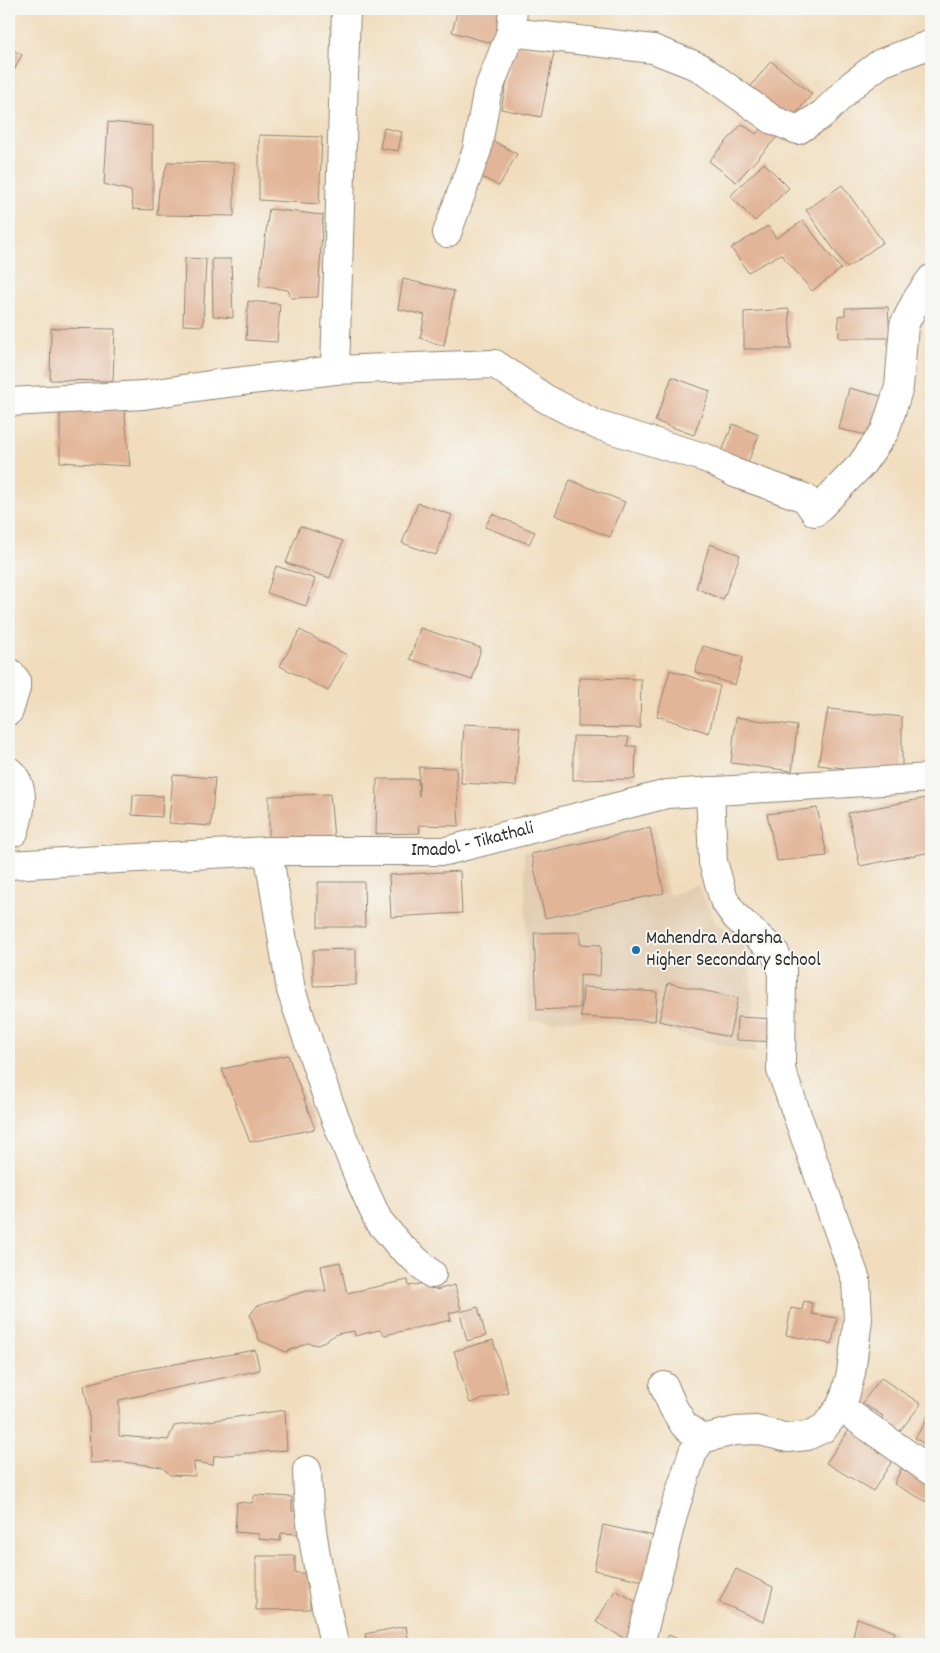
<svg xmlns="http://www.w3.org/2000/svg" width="940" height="1653" viewBox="0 0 940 1653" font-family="Dekko,sans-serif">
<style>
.built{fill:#e2cdb2}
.building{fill:#e2b598}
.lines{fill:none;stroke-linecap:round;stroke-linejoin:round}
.minor-casing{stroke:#8e8474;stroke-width:30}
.minor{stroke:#fff;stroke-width:28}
.poi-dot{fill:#1f6fb2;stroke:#f6f6f2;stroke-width:2}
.labels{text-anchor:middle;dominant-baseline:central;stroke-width:4;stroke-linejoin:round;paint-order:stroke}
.street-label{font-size:19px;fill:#2b2b2b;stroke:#f6f6f2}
.poi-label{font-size:19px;fill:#2b2b2b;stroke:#f6f6f2;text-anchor:start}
</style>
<rect width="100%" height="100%" fill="#f6f6f2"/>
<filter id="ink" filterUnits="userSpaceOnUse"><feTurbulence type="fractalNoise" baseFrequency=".02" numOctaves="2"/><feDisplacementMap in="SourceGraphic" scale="10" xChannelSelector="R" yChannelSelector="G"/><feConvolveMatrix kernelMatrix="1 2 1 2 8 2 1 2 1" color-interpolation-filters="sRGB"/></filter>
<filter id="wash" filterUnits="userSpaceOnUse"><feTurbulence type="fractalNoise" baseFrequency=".0096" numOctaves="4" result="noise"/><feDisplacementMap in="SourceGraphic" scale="20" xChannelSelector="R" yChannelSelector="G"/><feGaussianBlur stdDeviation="1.12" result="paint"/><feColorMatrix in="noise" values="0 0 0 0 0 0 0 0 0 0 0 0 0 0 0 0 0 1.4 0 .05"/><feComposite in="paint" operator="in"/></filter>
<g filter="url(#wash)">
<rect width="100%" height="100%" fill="#f1ddbe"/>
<polygon class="built" points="655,825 669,896 698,884 716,924 741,939 749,961 757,1054 659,1028 576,1020 529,1021 524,852"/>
<g id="blocks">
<g class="building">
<polygon points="458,9 505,9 495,44 452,32"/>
<polygon points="515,44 554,52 541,117 501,109"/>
<polygon points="9,48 22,55 9,80"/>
<polygon points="771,61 812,94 788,124 747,91"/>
<polygon points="108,122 153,126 153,210 133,209 131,191 104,184"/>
<polygon points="742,124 756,134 765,125 779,135 736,182 709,161"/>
<polygon points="384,128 402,132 398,151 380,148"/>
<polygon points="259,135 322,137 319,204 259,200"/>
<polygon points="488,138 517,154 499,186 470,171"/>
<polygon points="168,162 234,163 234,216 157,215 159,190"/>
<polygon points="764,163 789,188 755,221 730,196"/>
<polygon points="842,185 883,242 847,268 806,210"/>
<polygon points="269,209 323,215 318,297 291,298 288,290 259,286"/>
<polygon points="803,221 841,269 812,291 781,254 748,272 731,248 768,226 776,238"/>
<polygon points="185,258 206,259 203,326 183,325"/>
<polygon points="212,259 231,259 233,318 213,316"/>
<polygon points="403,279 454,291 444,346 420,338 425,315 398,309"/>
<polygon points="248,301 280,304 277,342 246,340"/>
<polygon points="888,307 890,338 839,338 838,316 845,315 845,308"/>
<polygon points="789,309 791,349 744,349 744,312"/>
<polygon points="51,328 115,329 113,381 50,380"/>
<polygon points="672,377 710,391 694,435 655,421"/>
<polygon points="849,388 885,397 876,437 839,429"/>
<polygon points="60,406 124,406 130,466 60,462"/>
<polygon points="733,424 759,435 746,467 720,456"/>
<polygon points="570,480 625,502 610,537 555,515"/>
<polygon points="418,503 452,515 436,555 402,543"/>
<polygon points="492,514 535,532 529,544 485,527"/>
<polygon points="300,526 343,541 330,578 286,563"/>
<polygon points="710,544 740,555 723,600 696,588"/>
<polygon points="276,566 315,579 306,606 267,593"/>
<polygon points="9,615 14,616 10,656 9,656"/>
<polygon points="420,628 481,648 472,680 410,659"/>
<polygon points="300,630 347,655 328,691 280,666"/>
<polygon points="703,646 743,657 735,685 695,672"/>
<polygon points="670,670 720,686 709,733 657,716"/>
<polygon points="579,678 641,679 640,728 578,727"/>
<polygon points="828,709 902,717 902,768 861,770 818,765"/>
<polygon points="736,717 797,726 792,771 731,763"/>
<polygon points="464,724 520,727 516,786 461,783"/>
<polygon points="573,736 629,737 627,746 636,746 635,779 573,780"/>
<polygon points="419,767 456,768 459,826 419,825 420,833 376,834 377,779 418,779 419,796"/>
<polygon points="173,775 215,778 211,826 169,823"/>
<polygon points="330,794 334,838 269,841 269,796"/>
<polygon points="133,795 163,796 162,817 132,815"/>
<polygon points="931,797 931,852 860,866 848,813"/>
<polygon points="817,808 827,856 777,861 767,814"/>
<polygon points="650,828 664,893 545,918 531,854"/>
<polygon points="460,871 462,913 391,917 389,875"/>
<polygon points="318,882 364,882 365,927 318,927"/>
<polygon points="580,932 580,944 601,945 600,976 580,975 580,1008 537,1010 534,933"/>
<polygon points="356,949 356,985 313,986 313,950"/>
<polygon points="668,983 738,998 729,1037 659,1021"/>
<polygon points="583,987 657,992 655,1021 581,1017"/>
<polygon points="737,1017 776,1019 775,1042 736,1040"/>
<polygon points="288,1055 315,1129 250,1142 222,1069"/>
<polygon points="340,1262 347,1293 408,1280 409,1286 429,1282 436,1290 455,1285 461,1310 449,1313 451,1320 385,1335 379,1330 355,1336 354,1331 337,1334 318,1345 307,1343 286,1352 259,1340 250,1315 257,1306 306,1291 326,1291 321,1266"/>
<polygon points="804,1301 812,1303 812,1314 837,1318 832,1344 786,1335 791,1308 802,1310"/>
<polygon points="478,1307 486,1336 467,1341 460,1312"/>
<polygon points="493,1340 508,1392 470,1403 454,1351"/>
<polygon points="255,1350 260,1370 119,1400 119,1436 168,1440 174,1426 285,1410 287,1450 214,1456 213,1465 194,1462 195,1476 170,1475 162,1467 123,1462 90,1463 89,1412 84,1385 135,1371"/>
<polygon points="881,1378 921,1404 897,1435 879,1421 883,1416 862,1403"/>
<polygon points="931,1414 931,1449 915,1438"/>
<polygon points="849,1430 894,1458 873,1491 826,1463"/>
<polygon points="904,1463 931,1477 931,1504 894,1484"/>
<polygon points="255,1495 292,1497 292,1511 300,1511 299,1534 281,1533 280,1541 259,1539 259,1534 235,1532 237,1502 252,1503"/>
<polygon points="603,1525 663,1538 648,1582 594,1570"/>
<polygon points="256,1556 295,1556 295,1573 310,1573 310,1609 256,1610"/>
<polygon points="736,1569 773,1587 764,1622 719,1602"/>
<polygon points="615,1590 647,1608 629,1641 596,1622"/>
<polygon points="857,1618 895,1632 891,1644 843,1644 852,1642"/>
<polygon points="406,1626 409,1644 367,1644 365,1634"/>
<polygon points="669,1635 688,1644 664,1644"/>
</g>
</g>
</g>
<g filter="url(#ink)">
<use href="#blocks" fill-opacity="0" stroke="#8e8474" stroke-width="1"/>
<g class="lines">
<g class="minor-casing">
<g id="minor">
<polyline points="511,32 653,49 699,67 773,120 798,130 823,114 852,85 881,63 931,44"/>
<polyline points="447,233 477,150 487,93 511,32 513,9"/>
<polyline points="335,370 346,9"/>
<polyline points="9,402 144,395 210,385 335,370 495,364 546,399 597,425 706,458 735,473 805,498 815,512 861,465 885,431 899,387 904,325 917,299 931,279"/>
<polyline points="9,672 16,680 16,688 9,711"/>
<path d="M9 771C27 787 21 811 14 832L9 833"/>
<polyline points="268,851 291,990 328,1100 359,1178 378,1220 400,1246 432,1274"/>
<path id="s1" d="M9 865 268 851H446L667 794 931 778"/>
<polyline points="664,1386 673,1407 684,1425 702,1439"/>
<polyline points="840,1407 931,1471"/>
<path d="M307 1470C308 1528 322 1587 334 1644"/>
<polyline points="640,1644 674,1511 693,1452 702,1439 735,1431 756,1430 788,1438 807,1436 824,1428 840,1407 845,1396 851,1373 858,1319 856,1280 781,1070 782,969 774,951 736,917 724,900 713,862 710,791"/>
</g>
</g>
<use href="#minor" class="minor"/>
</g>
</g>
<circle class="poi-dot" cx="636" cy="950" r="5"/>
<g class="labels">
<g class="street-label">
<text stroke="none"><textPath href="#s1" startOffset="465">Imadol - Tikathali</textPath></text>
</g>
<g class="poi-label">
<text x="646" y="939">Mahendra Adarsha<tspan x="646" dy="22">Higher Secondary School</tspan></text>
</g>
</g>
<rect width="940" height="1653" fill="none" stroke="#f6f6f2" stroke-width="30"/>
</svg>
